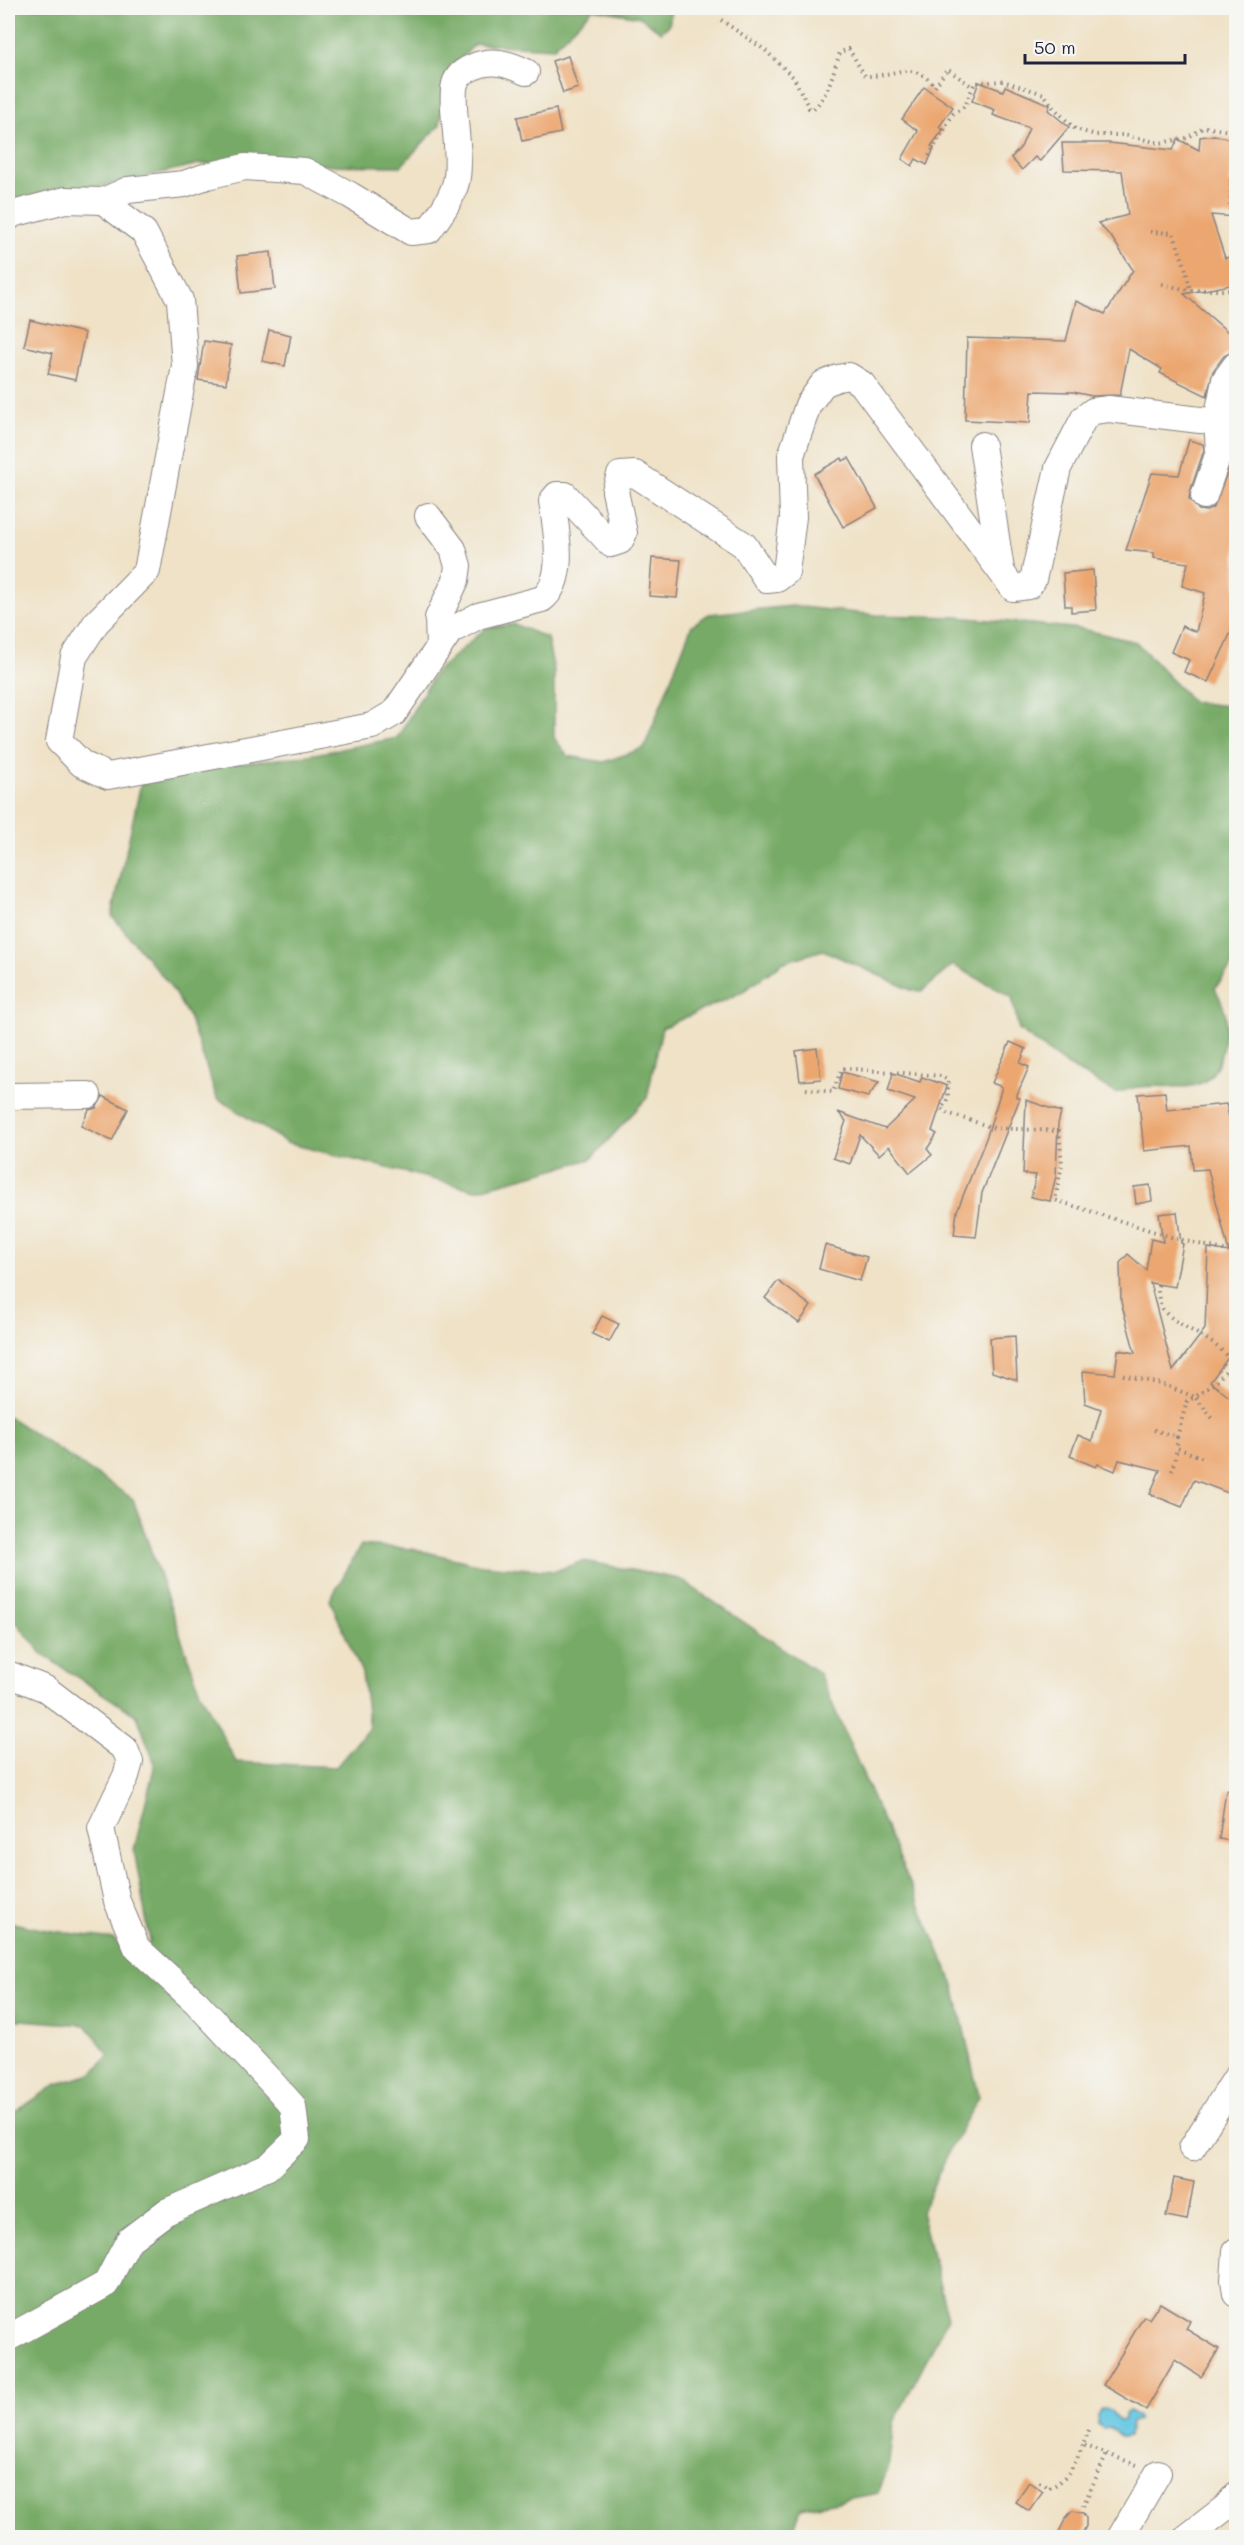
<svg xmlns="http://www.w3.org/2000/svg" width="1244" height="2545" viewBox="0 0 1244 2545" font-family="Mali,sans-serif">
<style>
.forest{fill:#7a6;stroke:#4c6650;stroke-width:1.5}
.water{fill:#64c7e2;stroke:#43748e;stroke-width:1.5}
.building{fill:#eca771}
.lines{fill:none;stroke-linecap:round;stroke-linejoin:round}
.minor-casing{stroke:#888281;stroke-width:28}
.path{stroke:#888281;stroke-width:4;stroke-dasharray:1.5 4.5;stroke-linecap:butt}
.minor{stroke:#fff;stroke-width:26}
</style>
<rect width="100%" height="100%" fill="#f6f6f2"/>
<filter id="ink" filterUnits="userSpaceOnUse"><feTurbulence type="fractalNoise" baseFrequency=".0167" numOctaves="2"/><feDisplacementMap in="SourceGraphic" scale="12" xChannelSelector="R" yChannelSelector="G"/><feConvolveMatrix kernelMatrix="1 2 1 2 8 2 1 2 1" color-interpolation-filters="sRGB"/></filter>
<filter id="wash" filterUnits="userSpaceOnUse"><feTurbulence type="fractalNoise" baseFrequency=".008" numOctaves="4" result="noise"/><feDisplacementMap in="SourceGraphic" scale="24" xChannelSelector="R" yChannelSelector="G"/><feGaussianBlur stdDeviation="1.35" result="paint"/><feColorMatrix in="noise" values="0 0 0 0 0 0 0 0 0 0 0 0 0 0 0 0 0 1.4 0 .05"/><feComposite in="paint" operator="in"/></filter>
<g filter="url(#wash)">
<rect width="100%" height="100%" fill="#efe2c7"/>
<g class="forest">
<polygon points="8,8 666,8 671,14 669,25 661,32 640,17 593,9 553,48 475,44 447,74 440,125 401,166 200,164 8,207"/>
<path d="M792 606 876 615 958 617 1021 623 1082 629 1136 642 1193 702 1236 707V961L1215 988C1228 1014 1228 1018 1223 1046 1212 1103 1179 1082 1139 1087 1131 1088 1123 1091 1116 1093L1067 1065 1019 1030 1012 997 953 965 922 991 911 990 823 950 784 962 742 992 662 1028 647 1098 591 1159 476 1190 287 1143 217 1098 189 1017 169 984 112 916 143 774 304 756 397 738 435 673 486 628 514 624 547 638 554 671V738L568 756 604 762 644 748 692 625 709 614Z"/>
<polygon points="8,1416 133,1499 200,1692 236,1762 336,1767 369,1728 362,1673 330,1600 361,1545 413,1549 482,1565 555,1571 583,1561 680,1579 819,1673 954,1985 979,2097 950,2149 921,2212 948,2318 894,2422 888,2469 878,2493 801,2508 791,2537 8,2537 8,2117 57,2084 92,2074 109,2055 86,2025 8,2019 8,1922 46,1930 113,1939 138,1962 150,1941 134,1850 155,1764 137,1716 43,1655 8,1612"/>
</g>
<polygon class="water" points="1102,2409 1110,2410 1119,2421 1124,2420 1124,2414 1128,2411 1138,2417 1138,2420 1131,2422 1129,2436 1122,2437 1108,2427 1103,2428 1098,2424 1097,2416"/>
<g id="blocks">
<g class="building">
<polygon points="568,56 578,88 563,93 552,61"/>
<polygon points="979,82 1003,91 1005,86 1050,105 1048,110 1069,127 1040,161 1035,157 1022,170 1011,158 1021,147 1029,128 993,115 995,110 972,101"/>
<polygon points="924,87 953,107 939,127 943,130 931,146 934,148 927,165 916,159 912,166 902,159 918,131 902,119"/>
<polygon points="556,109 561,133 522,141 517,117"/>
<polygon points="1214,135 1235,140 1230,184 1236,184 1236,217 1211,215 1225,258 1234,256 1236,284 1184,294 1228,332 1236,325 1236,350 1224,356 1213,371 1207,396 1160,373 1162,369 1129,349 1120,395 1092,396 1073,392 1032,391 1030,423 965,420 967,338 1066,341 1076,301 1105,314 1133,270 1112,238 1098,223 1128,215 1122,171 1064,170 1062,143 1109,143 1173,150 1178,139 1199,150 1200,137"/>
<polygon points="271,252 275,289 241,293 237,256"/>
<polygon points="30,320 85,333 75,380 48,374 53,353 24,346"/>
<polygon points="269,330 291,335 285,366 262,361"/>
<polygon points="204,341 231,345 226,384 198,380"/>
<polygon points="1189,440 1203,444 1204,450 1190,492 1189,499 1199,510 1207,511 1214,507 1230,465 1236,469 1236,632 1232,630 1208,682 1184,672 1189,660 1171,652 1182,626 1196,632 1205,593 1182,586 1188,563 1154,558 1154,553 1126,550 1152,473 1179,475"/>
<polygon points="842,458 843,461 849,458 877,508 843,527 814,474"/>
<polygon points="652,558 681,560 677,598 649,596"/>
<polygon points="1093,570 1096,610 1071,612 1071,606 1065,606 1063,573"/>
<polygon points="1010,1042 1026,1049 1020,1063 1029,1067 1016,1097 1020,1098 982,1193 976,1237 954,1235 957,1211 987,1136 1002,1087 992,1083"/>
<polygon points="817,1048 821,1079 800,1081 796,1051"/>
<polygon points="842,1072 879,1082 868,1097 838,1089"/>
<polygon points="893,1073 920,1082 922,1077 947,1086 932,1131 937,1134 927,1149 932,1155 910,1173 889,1146 879,1155 860,1135 850,1164 833,1158 846,1121 838,1112 885,1129 915,1100 888,1091"/>
<polygon points="1165,1092 1167,1110 1226,1104 1236,1146 1236,1347 1210,1382 1236,1402 1236,1496 1194,1480 1182,1507 1150,1494 1160,1470 1119,1460 1115,1471 1098,1464 1096,1467 1070,1456 1078,1435 1092,1441 1101,1409 1085,1403 1083,1371 1115,1374 1118,1350 1135,1353 1121,1302 1120,1263 1128,1254 1146,1270 1151,1239 1163,1242 1159,1214 1177,1212 1181,1243 1183,1244 1175,1287 1150,1283 1173,1371 1205,1329 1208,1248 1229,1252 1208,1169 1193,1170 1191,1146 1144,1151 1138,1094"/>
<polygon points="103,1096 128,1109 112,1141 81,1126 89,1110 96,1108"/>
<polygon points="1026,1100 1061,1112 1058,1124 1056,1176 1050,1201 1031,1197 1036,1175 1023,1174"/>
<polygon points="1150,1185 1152,1201 1136,1204 1134,1187"/>
<polygon points="825,1245 867,1257 860,1281 819,1269"/>
<polygon points="778,1281 811,1306 799,1323 765,1298"/>
<polygon points="602,1316 619,1324 609,1342 592,1334"/>
<polygon points="1015,1336 1017,1380 992,1372 990,1338"/>
<polygon points="1226,1790 1236,1791 1236,1842 1219,1839"/>
<polygon points="1174,2178 1194,2182 1187,2220 1166,2216"/>
<polygon points="1160,2303 1190,2321 1186,2329 1219,2349 1201,2377 1175,2360 1146,2410 1103,2385 1144,2316 1149,2319"/>
<polygon points="1029,2482 1043,2492 1029,2511 1015,2502"/>
<polygon points="1072,2511 1083,2513 1086,2518 1086,2526 1080,2538 1056,2538 1066,2518"/>
</g>
</g>
</g>
<g filter="url(#ink)">
<use href="#blocks" fill-opacity="0" stroke="#888281" stroke-width="1.5"/>
<g class="lines">
<g class="minor-casing">
<g id="minor">
<path d="M103 201 128 190 184 184 207 176 245 167 305 171 350 195 411 232 429 230C439 216 452 199 456 182 463 156 448 98 456 81 460 73 466 70 473 67 492 58 509 64 526 72"/>
<path d="M8 218 9 215 65 200 103 201 144 232 180 300 185 366 147 571 96 623 74 657 59 741 82 764 108 776 372 726 394 713 450 631 478 616 542 599C567 580 556 528 552 501L557 495H565L611 544 620 541 624 533 615 491 620 475 635 474 744 545 767 580 777 579 786 572 793 517 791 456 808 405 823 384 838 378 849 376 862 384 1013 588 1028 586 1033 580 1058 468 1084 418 1093 411 1109 409 1200 420 1236 422"/>
<polyline points="982,445 1001,570"/>
<polyline points="1204,496 1219,452 1217,420 1225,380 1236,365"/>
<polyline points="428,516 453,549 458,566 456,580 438,618 439,647"/>
<polyline points="8,1096 88,1095"/>
<polyline points="8,1674 46,1689 125,1749 130,1762 126,1776 101,1828 117,1901 137,1948 196,2002 276,2087 293,2106 297,2139 268,2167 166,2212 129,2240 106,2284 8,2338"/>
<polyline points="1192,2148 1236,2078"/>
<polyline points="1236,2251 1234,2280 1236,2294"/>
<polyline points="1120,2538 1158,2473"/>
<polyline points="1186,2538 1226,2507 1236,2495"/>
</g>
</g>
<g class="path">
<path d="M721 20 765 50 794 78 809 108 813 109C828 97 834 70 840 52L849 49 865 76C896 77 912 58 935 87L947 69 973 87 975 83 1003 81 1044 94 1053 107 1075 129 1096 135H1124L1160 143 1187 138 1204 127 1236 132"/>
<polyline points="1236,132 1232,159 1230,216 1236,243"/>
<polyline points="929,156 953,114 965,106 973,87"/>
<polyline points="1150,232 1173,233 1185,266 1190,290"/>
<polyline points="1162,284 1188,290 1236,290"/>
<polyline points="806,1089 833,1092 842,1068 941,1076 948,1080 948,1099 941,1109 947,1113 994,1128 1059,1131 1062,1164 1055,1200 1174,1238 1236,1253"/>
<path d="M1158 1285C1158 1296 1159 1308 1168 1315 1192 1334 1222 1341 1236 1370"/>
<polyline points="1123,1375 1161,1384 1195,1397 1216,1382 1233,1363"/>
<polyline points="1154,1430 1177,1437 1187,1401 1195,1397 1214,1420"/>
<polyline points="1177,1437 1177,1448 1206,1459"/>
<polyline points="1172,1471 1177,1448"/>
<polyline points="1089,2430 1083,2445 1137,2465"/>
<path d="M1039 2482 1049 2488C1066 2482 1077 2461 1083 2445"/>
<polyline points="1083,2506 1107,2454"/>
</g>
<use href="#minor" class="minor"/>
</g>
</g>
<rect width="1244" height="2545" fill="none" stroke="#f6f6f2" stroke-width="30"/>
<path d="M1025 54v9h160v-9" fill="none" stroke="#22223b" stroke-width="3"/>
<text x="1034" y="54" font-size="18" fill="#22223b" stroke="#f6f6f2" stroke-width="4.5" paint-order="stroke">50 m</text>
</svg>
